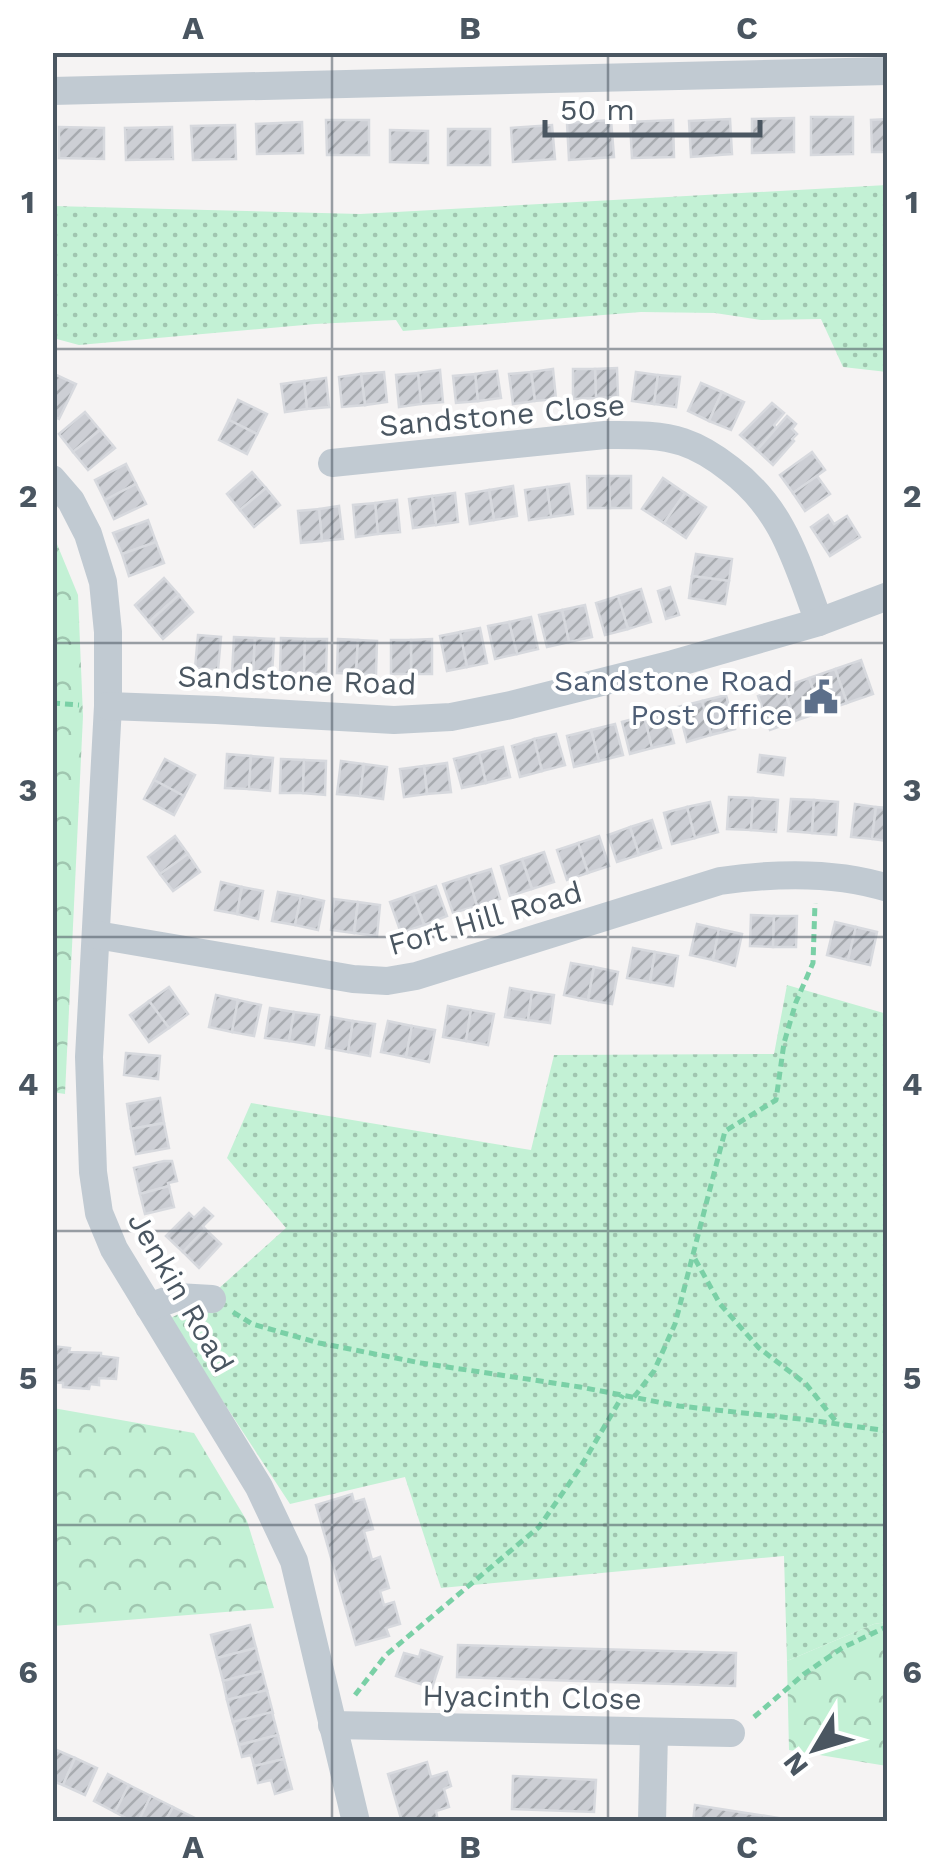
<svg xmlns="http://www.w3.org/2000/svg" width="940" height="1874" viewBox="0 0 940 1874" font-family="'Work Sans',sans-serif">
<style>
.grass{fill:url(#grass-dots)}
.forest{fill:url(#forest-crowns)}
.building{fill:url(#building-hatch);stroke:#d7d9de;stroke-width:2.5}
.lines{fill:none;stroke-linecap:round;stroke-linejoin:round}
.path{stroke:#7ad0a6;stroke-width:5;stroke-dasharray:8 5;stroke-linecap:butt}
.minor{stroke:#c1cad2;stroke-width:28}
.grid{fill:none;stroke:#4a5661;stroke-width:2.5;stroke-opacity:0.55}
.labels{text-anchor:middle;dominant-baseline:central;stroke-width:8;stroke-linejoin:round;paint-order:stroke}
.street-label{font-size:30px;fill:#4a5661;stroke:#fff}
.service-label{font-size:30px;fill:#4e5e75;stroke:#fff;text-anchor:end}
.neatline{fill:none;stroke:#4a5661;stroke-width:4}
.grid-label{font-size:32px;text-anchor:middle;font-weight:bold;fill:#4a5661}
</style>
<defs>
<pattern id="grass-dots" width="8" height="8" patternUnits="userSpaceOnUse" patternTransform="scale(2.5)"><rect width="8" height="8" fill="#c3f1d5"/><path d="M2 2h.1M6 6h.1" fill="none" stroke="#a0c6b0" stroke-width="1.8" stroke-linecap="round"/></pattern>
<pattern id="forest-crowns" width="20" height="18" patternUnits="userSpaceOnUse" patternTransform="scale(2.5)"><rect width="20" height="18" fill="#c3f1d5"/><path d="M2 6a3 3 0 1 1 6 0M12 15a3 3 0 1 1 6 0" fill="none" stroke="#a0c6b0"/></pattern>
<pattern id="building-hatch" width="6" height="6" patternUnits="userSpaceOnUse" patternTransform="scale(2.5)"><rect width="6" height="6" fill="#cdcfd5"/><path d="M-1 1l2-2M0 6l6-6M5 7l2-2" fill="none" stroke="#a8abb0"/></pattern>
</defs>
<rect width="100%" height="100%" fill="#f5f3f3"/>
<g class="grass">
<polygon points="887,185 887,372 843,367 821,319 761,320 715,313 641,312 403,331 396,320 315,324 79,345 53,338 53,206 360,214"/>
<polygon points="787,985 887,1014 887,1622 874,1624 787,1661 784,1556 441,1588 405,1477 290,1504 169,1319 207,1299 286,1228 227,1158 251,1103 531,1150 554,1055 774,1054"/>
</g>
<g class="forest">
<polygon points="52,532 78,595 83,716 65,1094 52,1092"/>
<polygon points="53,1408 194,1433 247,1521 274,1608 53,1626"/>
<polygon points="887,1622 887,1766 789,1750 787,1661 874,1624"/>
</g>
<g class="building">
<polygon points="811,117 853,117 853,154 811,155"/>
<polygon points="794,118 794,152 752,153 752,119"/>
<polygon points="730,119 732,154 691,157 689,121"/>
<polygon points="888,119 888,152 872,152 871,120"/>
<polygon points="326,120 369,120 369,155 327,155"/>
<polygon points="611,120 614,157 569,160 567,123"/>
<polygon points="673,120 674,157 632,158 630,122"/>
<polygon points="302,122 303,153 257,154 256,124"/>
<polygon points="235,125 236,159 193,160 191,126"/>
<polygon points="552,125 555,159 513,162 511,128"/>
<polygon points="59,127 104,128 104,159 59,158"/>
<polygon points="172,127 173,159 126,160 125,128"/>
<rect x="448" y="129" width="42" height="36"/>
<polygon points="390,130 428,131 428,163 390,162"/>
<polygon points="617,368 618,397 596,398 595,369"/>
<polygon points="553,369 556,399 535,401 531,372"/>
<polygon points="573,369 595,369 596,398 573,399"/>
<polygon points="440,370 443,402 421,404 418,373"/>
<polygon points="497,371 501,398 478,401 475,374"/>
<polygon points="384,372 387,402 365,405 361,374"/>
<polygon points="531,372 535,401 513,404 509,374"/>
<polygon points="636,372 658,375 654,404 632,401"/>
<polygon points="52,373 76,384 59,419 52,416"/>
<polygon points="418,373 421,404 399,407 396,375"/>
<polygon points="361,374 365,405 342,407 339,377"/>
<polygon points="475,374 478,401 456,403 453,376"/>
<polygon points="658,375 680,377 676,407 654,404"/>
<polygon points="326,378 329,407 307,409 304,381"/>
<polygon points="304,381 307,409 285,412 281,384"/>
<polygon points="701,383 722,392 709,421 688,411"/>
<polygon points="722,392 744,402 731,430 709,421"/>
<polygon points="238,400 267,414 257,434 229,420"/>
<polygon points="772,403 784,413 774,425 776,428 757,450 740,435"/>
<polygon points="85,412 100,430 73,452 59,434"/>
<polygon points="787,416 796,424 792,429 797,434 792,439 794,441 773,465 757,450"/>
<polygon points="229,420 257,434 247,454 219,440"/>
<polygon points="100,430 115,448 88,470 73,452"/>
<polygon points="812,452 825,470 793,493 780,475"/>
<polygon points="126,464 136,484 105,500 95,480"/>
<polygon points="252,472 266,488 240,510 227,494"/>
<polygon points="587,476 609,476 610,508 588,508"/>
<polygon points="609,476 631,476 631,508 610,508"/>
<polygon points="817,476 830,494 805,511 793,493"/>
<polygon points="663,478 685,493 664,523 642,509"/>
<polygon points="136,484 146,504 114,519 105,500"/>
<polygon points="569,484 573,514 551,517 547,487"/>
<polygon points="513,486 517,516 494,520 489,490"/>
<polygon points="547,487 551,517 529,520 525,490"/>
<polygon points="266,488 280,505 254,527 240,510"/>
<polygon points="489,490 494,520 470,524 466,494"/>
<polygon points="455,493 458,522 436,525 432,496"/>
<polygon points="685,493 706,507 686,538 664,523"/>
<polygon points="432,496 436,525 413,528 409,499"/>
<polygon points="397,500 400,532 378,534 375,503"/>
<polygon points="375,503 378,534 356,537 353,505"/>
<polygon points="339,506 343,539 322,541 319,509"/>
<polygon points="319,509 322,541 301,543 298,511"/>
<polygon points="828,515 834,524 847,516 860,537 830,556 811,527"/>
<polygon points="148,520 156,542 122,554 113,533"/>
<polygon points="156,542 164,563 129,576 122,554"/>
<polygon points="696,554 732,559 729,581 692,576"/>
<polygon points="692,576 729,581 725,604 689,598"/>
<polygon points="164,578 179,595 149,622 135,605"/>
<polygon points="670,587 679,615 666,619 658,591"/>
<polygon points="641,589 651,622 628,629 618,596"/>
<polygon points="179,595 193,612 163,639 149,622"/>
<polygon points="618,596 628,629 605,635 596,603"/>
<polygon points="585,605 592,637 569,642 562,610"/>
<polygon points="562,610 569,642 547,647 539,615"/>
<polygon points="531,617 538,649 517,654 509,622"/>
<polygon points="509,622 517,654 495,659 488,626"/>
<polygon points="480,628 487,663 467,667 460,632"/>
<polygon points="460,632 467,667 447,671 440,636"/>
<polygon points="198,635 221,637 218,670 195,668"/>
<polygon points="234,637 255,638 253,675 232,674"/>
<polygon points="255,638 274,639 272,676 253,675"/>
<polygon points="281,638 305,639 304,674 280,673"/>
<polygon points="305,639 327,639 326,674 304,674"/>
<polygon points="338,639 358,640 356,674 337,673"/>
<polygon points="432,639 432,674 411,674 411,640"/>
<polygon points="358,640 377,641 376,675 356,674"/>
<rect x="391" y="640" width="20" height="34"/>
<polygon points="861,660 873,694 847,703 835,669"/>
<polygon points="835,669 847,703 821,712 809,678"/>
<polygon points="809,678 821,712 795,721 783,687"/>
<polygon points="783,687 795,721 770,730 758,696"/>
<polygon points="726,695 735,729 711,735 702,701"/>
<polygon points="702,701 711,735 687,742 678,707"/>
<polygon points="665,710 674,743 652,748 644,716"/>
<polygon points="644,716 652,748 630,754 622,722"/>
<polygon points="615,724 623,755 599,761 591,730"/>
<polygon points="591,730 599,761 574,767 567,736"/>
<polygon points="556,734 565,765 542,771 534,739"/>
<polygon points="534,739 542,771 520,777 512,746"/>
<polygon points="503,747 510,777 486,783 479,753"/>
<polygon points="479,753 486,783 462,788 454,759"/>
<polygon points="227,754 251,756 249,789 225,788"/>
<polygon points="760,755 785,758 783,775 758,772"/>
<polygon points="251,756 273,758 270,791 249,789"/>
<polygon points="165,759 195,775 184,796 154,780"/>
<polygon points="281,759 304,760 303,793 280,793"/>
<polygon points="304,760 326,761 325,795 303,793"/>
<polygon points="341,761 364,764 360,796 337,794"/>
<polygon points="447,763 451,792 427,794 424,766"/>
<polygon points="364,764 387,767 383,799 360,796"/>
<polygon points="424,766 427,794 404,797 400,769"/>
<polygon points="154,780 184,796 174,815 144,799"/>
<polygon points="729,797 753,798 751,830 727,829"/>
<polygon points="753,798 778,800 776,832 751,830"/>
<polygon points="791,799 814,800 812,833 788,831"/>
<polygon points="814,800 838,802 836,835 812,833"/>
<polygon points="710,802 718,832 695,838 687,807"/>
<polygon points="855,804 876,807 872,839 851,837"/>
<polygon points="687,807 695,838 672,844 664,813"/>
<polygon points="876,807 888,808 888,841 872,839"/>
<polygon points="652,820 661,848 639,855 630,827"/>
<polygon points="630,827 639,855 617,862 608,835"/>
<polygon points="175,836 188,854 160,874 148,857"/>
<polygon points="599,836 609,866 588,873 578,843"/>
<polygon points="578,843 588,873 567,880 557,850"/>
<polygon points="544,852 554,882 532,889 522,859"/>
<polygon points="188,854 200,872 173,891 160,874"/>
<polygon points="522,859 532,889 510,896 501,866"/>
<polygon points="491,869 500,899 477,906 468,876"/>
<polygon points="468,876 477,906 453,913 443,884"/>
<polygon points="221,882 242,887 237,914 215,910"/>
<polygon points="436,886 447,916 424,925 413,894"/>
<polygon points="242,887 263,891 258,919 237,914"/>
<polygon points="278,892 301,896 295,925 272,921"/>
<polygon points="413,894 424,925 401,933 390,902"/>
<polygon points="301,896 324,901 318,930 295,925"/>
<polygon points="334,899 358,902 354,933 331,930"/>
<polygon points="358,902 380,905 377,936 354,933"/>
<polygon points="751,915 774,916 773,947 750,946"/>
<polygon points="774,916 797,916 796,947 773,947"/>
<polygon points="835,922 856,927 848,960 827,955"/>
<polygon points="697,924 719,929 713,960 690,955"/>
<polygon points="856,927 877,932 870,965 848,960"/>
<polygon points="719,929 742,934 735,966 713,960"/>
<polygon points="633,948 655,952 650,982 627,978"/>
<polygon points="655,952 678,956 673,986 650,982"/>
<polygon points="571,963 594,967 588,1000 564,995"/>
<polygon points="594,967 618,972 612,1004 588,1000"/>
<polygon points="169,987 188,1014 169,1028 149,1001"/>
<polygon points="510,988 532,992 528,1020 505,1017"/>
<polygon points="532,992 554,995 550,1023 528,1020"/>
<polygon points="216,995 238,1000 232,1032 209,1027"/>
<polygon points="238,1000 261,1005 254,1036 232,1032"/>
<polygon points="149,1001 169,1028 149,1042 130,1015"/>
<polygon points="448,1006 471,1010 466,1041 443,1037"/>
<polygon points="270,1008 294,1012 289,1041 265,1038"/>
<polygon points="471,1010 494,1014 488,1045 466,1041"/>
<polygon points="294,1012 319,1015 314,1045 289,1041"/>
<polygon points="331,1017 353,1021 348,1052 326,1048"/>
<polygon points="353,1021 375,1024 370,1056 348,1052"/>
<polygon points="388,1021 412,1026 406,1057 381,1052"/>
<polygon points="412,1026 435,1030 429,1062 406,1057"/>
<polygon points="126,1053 160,1056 158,1079 124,1075"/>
<polygon points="160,1098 164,1123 131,1129 127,1104"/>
<polygon points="164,1123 169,1148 136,1154 131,1129"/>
<polygon points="164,1161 172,1161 177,1181 168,1183 169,1186 140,1194 134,1168"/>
<polygon points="169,1186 174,1207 145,1214 140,1194"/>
<polygon points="204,1208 213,1216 203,1226 205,1229 183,1252 166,1236 189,1213 194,1218"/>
<polygon points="205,1229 221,1244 199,1268 183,1252"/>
<polygon points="52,1346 70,1348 69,1352 101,1353 101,1356 118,1358 116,1379 99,1378 99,1385 90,1384 89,1389 63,1387 63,1383 52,1382"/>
<polygon points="352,1494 354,1502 364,1499 373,1529 364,1531 372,1560 380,1557 389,1588 380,1591 384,1605 394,1602 400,1624 386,1628 389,1636 356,1645 316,1505"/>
<polygon points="250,1625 256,1648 217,1658 211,1635"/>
<polygon points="458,1645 736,1653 735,1686 457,1677"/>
<polygon points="256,1648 262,1671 223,1681 217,1658"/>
<polygon points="421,1650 442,1657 432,1688 396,1676 404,1653 419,1657"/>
<polygon points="262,1671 267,1690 227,1700 223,1681"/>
<polygon points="267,1690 273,1713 233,1723 227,1700"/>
<polygon points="272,1712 278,1735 239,1745 233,1722"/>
<polygon points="278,1735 284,1759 254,1766 251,1755 242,1757 239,1745"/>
<polygon points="52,1748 75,1758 63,1785 52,1781"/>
<polygon points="75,1758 97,1768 85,1795 63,1785"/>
<polygon points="284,1759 292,1789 275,1794 271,1780 258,1783 254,1766"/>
<polygon points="427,1762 431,1777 447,1772 451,1786 444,1789 449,1807 436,1811 438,1821 402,1822 388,1774"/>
<polygon points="108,1774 129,1785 115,1812 94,1801"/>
<polygon points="513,1776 596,1780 594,1812 512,1809"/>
<polygon points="129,1785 151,1796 138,1822 133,1822 115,1812"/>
<polygon points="151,1796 173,1807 165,1822 138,1822"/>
<polygon points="695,1805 779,1818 779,1822 693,1822"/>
<polygon points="173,1807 195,1818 193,1822 165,1822"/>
</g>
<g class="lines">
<g class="path">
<polyline points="52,703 79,705"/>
<polyline points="695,1259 720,1304 759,1348 806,1384 837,1423"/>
<polyline points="233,1312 252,1324 319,1343 421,1363 580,1387 679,1406 809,1420 888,1431"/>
<polyline points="634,1397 654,1371 675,1324 725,1131 776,1100 784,1043 796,1002 813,963 815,903"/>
<polyline points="355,1695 386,1655 539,1527 580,1468 623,1395"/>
<polyline points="754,1717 804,1674 842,1648 888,1626"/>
</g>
<g class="minor">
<polyline points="52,91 888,71"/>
<path d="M332 463 605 435C631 435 659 434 683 442 701 448 716 458 730 469 784 510 796 561 819 622"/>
<polyline points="52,479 71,501 88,534 103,582 108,632 108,706 89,1057 93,1172 99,1213 114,1249 259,1487 294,1561 356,1822"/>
<polyline points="108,706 216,710 394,720 451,717 511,705 673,664 819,622 888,596"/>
<path d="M97 935 353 979 387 981 416 976 720 881C775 873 834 871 888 888"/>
<polyline points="149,1307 177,1297 212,1299"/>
<polyline points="332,1725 731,1733"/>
<polyline points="652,1822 654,1732"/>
</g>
</g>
<path class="grid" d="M332 52V1822M608 52V1822M52 349H888M52 643H888M52 937H888M52 1231H888M52 1525H888"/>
<defs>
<g id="civic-bare" transform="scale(2.7)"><path d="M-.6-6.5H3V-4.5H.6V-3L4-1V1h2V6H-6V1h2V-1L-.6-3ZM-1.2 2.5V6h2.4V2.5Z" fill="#5c6f8a" stroke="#fff" stroke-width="2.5" paint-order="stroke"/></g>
</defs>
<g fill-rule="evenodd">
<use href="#civic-bare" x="821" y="697"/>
</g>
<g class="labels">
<g class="street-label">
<text transform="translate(502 415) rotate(-5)">Sandstone Close</text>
<text transform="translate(297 680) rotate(2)">Sandstone Road</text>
<text transform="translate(485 918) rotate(-16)">Fort Hill Road</text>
<text transform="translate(181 1292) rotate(60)">Jenkin Road</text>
<text transform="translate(532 1697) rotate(1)">Hyacinth Close</text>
</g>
<g class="service-label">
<text x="793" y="680">Sandstone Road<tspan x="793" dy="34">Post Office</tspan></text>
</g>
</g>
<rect width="940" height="1874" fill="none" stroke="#ffffff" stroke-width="110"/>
<g transform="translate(815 1749) rotate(232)" stroke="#ffffff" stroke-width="8" paint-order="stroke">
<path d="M0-8L18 38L0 25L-18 38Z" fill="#4a5661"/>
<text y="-15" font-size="28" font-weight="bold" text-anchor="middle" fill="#4a5661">N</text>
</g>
<path d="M545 120v15h215v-15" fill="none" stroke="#4a5661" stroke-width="5"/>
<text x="560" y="120" font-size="30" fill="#4a5661" stroke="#ffffff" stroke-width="8" paint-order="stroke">50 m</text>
<rect x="55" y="55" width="830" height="1764" class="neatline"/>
<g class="grid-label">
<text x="193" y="39">A</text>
<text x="470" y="39">B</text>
<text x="747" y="39">C</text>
<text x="28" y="213">1</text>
<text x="912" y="213">1</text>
<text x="28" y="507">2</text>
<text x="912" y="507">2</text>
<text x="28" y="801">3</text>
<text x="912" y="801">3</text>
<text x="28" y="1095">4</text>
<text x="912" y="1095">4</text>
<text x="28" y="1389">5</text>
<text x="912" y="1389">5</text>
<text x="28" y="1683">6</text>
<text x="912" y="1683">6</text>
<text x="193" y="1858">A</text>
<text x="470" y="1858">B</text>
<text x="747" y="1858">C</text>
</g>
</svg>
